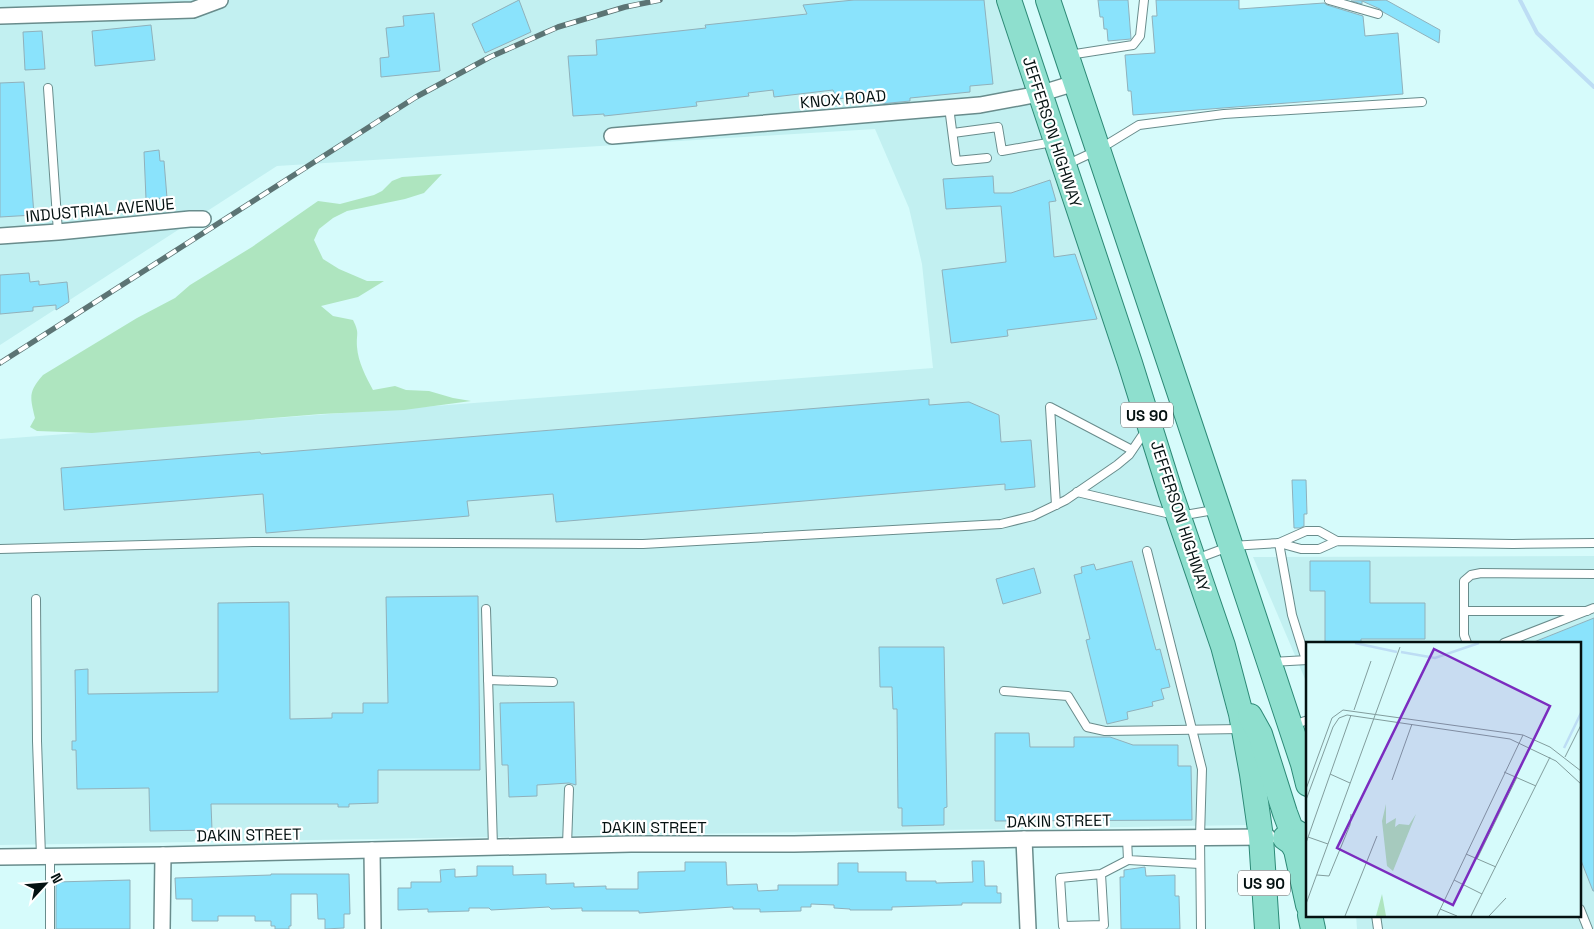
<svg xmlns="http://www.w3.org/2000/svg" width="1594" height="929" viewBox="0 0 1594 929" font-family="'Space Grotesk',sans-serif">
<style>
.built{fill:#c2f0f1}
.green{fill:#aee5bf}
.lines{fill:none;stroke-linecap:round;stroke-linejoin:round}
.stream{stroke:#bdddf4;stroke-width:4}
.building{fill:#8ae3fc;stroke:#90b1bb}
.lane-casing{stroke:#698c8c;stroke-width:10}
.street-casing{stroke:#698c8c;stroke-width:18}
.primary-casing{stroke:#2c8976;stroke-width:26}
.lane{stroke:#fff;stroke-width:8}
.street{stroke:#fff;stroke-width:15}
.primary{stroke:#8edfce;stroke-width:24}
.rail-casing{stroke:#5c7474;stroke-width:5.5}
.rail{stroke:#fff;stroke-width:4;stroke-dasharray:11;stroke-linecap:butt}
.labels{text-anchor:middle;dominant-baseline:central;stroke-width:4.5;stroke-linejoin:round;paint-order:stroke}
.shield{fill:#fff;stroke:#4f5858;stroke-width:1}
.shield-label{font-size:15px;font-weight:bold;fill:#041111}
.street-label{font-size:16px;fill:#041111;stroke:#fff}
.inset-river{fill:none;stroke:#bdddf4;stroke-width:2.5}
.inset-road{fill:none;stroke:#829d9d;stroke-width:1}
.view{fill:#7b2cbf;fill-opacity:0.15;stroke:#7b2cbf;stroke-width:2.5}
.inset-edge{fill:none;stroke:#041111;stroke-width:2.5}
</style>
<rect width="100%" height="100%" fill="#d6fbfb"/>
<g class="built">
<polygon points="0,0 997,0 1117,351 1212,648 1239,763 1247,825 0,845 0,439 933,368 922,264 909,208 875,129 277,166 0,345"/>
<polygon points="1594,556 1594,929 1357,929 1356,915 1580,915 1580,643 1308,643 1308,686 1253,557"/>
</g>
<path class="green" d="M442 174 424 193 405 199 347 211 333 218 319 229 314 240 323 259 339 269 367 281H384L358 297 321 306 333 316 353 320C360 334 356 333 357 347 358 362 366 377 373 390L395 386 406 390 429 391 453 398 471 401 404 410 321 414 92 433 37 431 30 427 35 418C30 397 28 392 43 375L137 318 175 298 190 285 252 247 318 201 340 204 374 195 382 191 392 181 402 177Z"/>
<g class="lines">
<polyline class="stream" points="1520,0 1537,33 1594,87"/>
</g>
<g class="building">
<polygon points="519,0 531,32 485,53 472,24"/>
<polygon points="854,0 984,0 993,84 970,86 970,92 910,98 910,101 880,104 880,101 855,103 854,97 837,99 833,90 774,97 773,90 748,93 749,96 696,102 697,106 604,116 604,114 573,116 568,56 597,55 596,40 706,28 705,25 807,14 803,5"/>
<polygon points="1098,0 1128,0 1131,39 1108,41 1107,29 1104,29 1103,17 1100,17"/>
<polygon points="1156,0 1239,0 1239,9 1324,3 1327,5 1363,16 1365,36 1398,33 1403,94 1133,115 1131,91 1128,91 1125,55 1155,53 1152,16 1157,16"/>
<polygon points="1386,0 1440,30 1439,43 1383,12 1380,9 1362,1 1362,4 1351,1"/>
<polygon points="434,13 440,71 381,77 380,58 389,57 386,28 404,26 403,16"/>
<polygon points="151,25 155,60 95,66 92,31"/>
<polygon points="42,31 45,69 25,70 23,32"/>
<polygon points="24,82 34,215 0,217 0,83"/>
<polygon points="159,150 160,161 164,161 167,198 146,199 144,152"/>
<polygon points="993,176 994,193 1011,193 1050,180 1056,201 1049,202 1054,257 1075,254 1097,319 1007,330 1008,336 951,343 942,270 1006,262 1001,206 946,209 943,179"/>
<polygon points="29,273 30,282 39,281 39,285 67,282 69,302 56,310 56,305 33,307 33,311 0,314 0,275"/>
<polygon points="929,399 929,405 969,402 999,415 1001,442 1031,440 1035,487 1005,490 1005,484 556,522 553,494 467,501 469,516 266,533 263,494 64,510 61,468 260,452 261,454"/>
<polygon points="1292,480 1306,480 1307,514 1304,514 1304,526 1300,528 1294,528"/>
<polygon points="1132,561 1156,650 1160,649 1170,687 1161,689 1164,699 1152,702 1153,706 1127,712 1128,719 1107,724 1086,640 1090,639 1074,575 1082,573 1081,567 1094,564 1096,570"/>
<polygon points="1310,561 1370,561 1370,603 1425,603 1425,639 1361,639 1361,643 1325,643 1325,591 1310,591"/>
<polygon points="1034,568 1041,593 1003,604 996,579"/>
<polygon points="478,596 480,770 378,770 378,803 349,804 349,807 338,807 338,804 211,804 212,830 150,831 149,788 77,789 76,750 72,750 72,741 76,741 75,670 88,669 88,694 218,692 218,603 289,602 290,719 332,718 332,713 363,713 363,703 388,703 386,597"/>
<polygon points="1594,618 1594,891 1593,891 1580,858 1580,643 1534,642"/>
<polygon points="879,647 944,647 947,807 944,808 944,825 902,826 902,808 898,808 897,709 893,709 892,687 880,687"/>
<polygon points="574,702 576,785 569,783 537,785 537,796 509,797 508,765 502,765 500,703"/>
<polygon points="995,733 1029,733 1030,747 1074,747 1074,737 1110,737 1133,745 1178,745 1178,766 1191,766 1192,820 995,821"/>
<polygon points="972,861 984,861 985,886 997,886 997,893 1001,893 1001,903 962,903 962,905 892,907 892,910 850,910 850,909 834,908 834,905 811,904 811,907 801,907 801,911 760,912 760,909 733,909 733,907 639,913 639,911 582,911 582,908 551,909 549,907 491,910 489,908 469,908 469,911 428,912 428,909 398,910 398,888 411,888 411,882 441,882 440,870 455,869 455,877 477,876 477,866 513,866 513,875 546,874 546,884 574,883 574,887 606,886 606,889 638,889 638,872 685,871 685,862 726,862 727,885 757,884 758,891 778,890 778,885 838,885 838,863 858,863 858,872 906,872 906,881 936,881 936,883 973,882"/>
<polygon points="1145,867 1146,876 1175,875 1175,896 1179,896 1180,929 1121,929 1120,877 1124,877 1124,870"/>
<polygon points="271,874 349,874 350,914 344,914 344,928 325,929 325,919 318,919 317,894 291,894 291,926 289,926 289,929 275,929 275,926 271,926 271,921 255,921 255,916 218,916 218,921 192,921 192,899 176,899 175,878 271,875"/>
<polygon points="130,880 130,929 56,929 56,882"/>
</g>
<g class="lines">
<g class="lane-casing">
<g id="lane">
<polyline points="1329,0 1378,14"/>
<polyline points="1069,55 1133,45 1140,36 1144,0"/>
<polyline points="48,88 58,232"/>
<polyline points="949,107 956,161 987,158"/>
<polyline points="953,133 998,127 1002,151 1053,142"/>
<polyline points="1068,164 1098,150 1139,125 1224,114 1422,102"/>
<polyline points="1077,492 1179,516 1214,510"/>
<polyline points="1056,505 1050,407 1132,450"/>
<polyline points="1279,543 1301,549 1319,549 1337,541 1513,544 1594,543"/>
<polyline points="1279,543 1292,615 1306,660"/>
<polyline points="0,549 253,542 643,544 1001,524 1033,516 1066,500 1117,465 1129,455 1146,430"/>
<polyline points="1147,551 1202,769 1200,837 1201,929"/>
<polyline points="1196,559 1231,546 1279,543 1306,531 1319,531 1337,541"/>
<polyline points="36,599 37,741 41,856"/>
<polyline points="486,609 493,847"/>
<polyline points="1464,611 1587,611"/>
<polyline points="1467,643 1464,635 1464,581 1471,575 1481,573 1594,574"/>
<polyline points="1504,643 1594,608"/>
<polyline points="1271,662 1308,660"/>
<polyline points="488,680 553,682"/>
<polyline points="1004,691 1068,696 1087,727 1105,731 1242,729"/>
<polyline points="1293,725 1308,720"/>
<polyline points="1127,838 1128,860 1200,864"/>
<polyline points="567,845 569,789"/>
<polyline points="50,856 50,929"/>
<polyline points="1101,874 1104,925 1063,926 1060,878 1101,874 1128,860"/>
<polyline points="1580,909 1588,929"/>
<polyline points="1376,915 1378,929"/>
</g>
</g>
<g class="street-casing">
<g id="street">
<polyline points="0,16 193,10 220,0"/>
<polyline points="612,136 980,105 1039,94 1075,83"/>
<polyline points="0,236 58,232 190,219 203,219"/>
<polyline points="1024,839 1028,929"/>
<polyline points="372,850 373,929"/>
<polyline points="0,857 163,855 631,844 794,844 1024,839 1268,837"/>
<polyline points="162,929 163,855"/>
</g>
</g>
<g class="primary-casing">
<g id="primary">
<polyline points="1009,0 1130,363 1171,494 1223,646 1241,714 1252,774 1261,837 1267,929"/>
<path d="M1048 0C1133 255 1219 509 1303 764L1308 784"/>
<polyline points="1250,716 1260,734 1285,813 1291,829 1308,839"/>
<polyline points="1285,838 1292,843 1296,850 1308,905"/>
<polyline points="1310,915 1313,929"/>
</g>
</g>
<use href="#lane" class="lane"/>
<use href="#street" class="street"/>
<use href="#primary" class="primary"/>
<g class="rail-casing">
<polyline id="rail" points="0,363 416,97 490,57 558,27 625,7 660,0"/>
</g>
<use href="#rail" class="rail"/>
</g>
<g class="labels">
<g class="shield">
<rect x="1121" y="402.5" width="52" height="25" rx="4"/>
<rect x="1238" y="870.5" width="52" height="25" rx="4"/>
</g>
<g class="shield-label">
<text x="1147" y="415">US 90</text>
<text x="1264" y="883">US 90</text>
</g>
<g class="street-label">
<text transform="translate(843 99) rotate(-5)">KNOX ROAD</text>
<text transform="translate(1052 132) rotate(72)">JEFFERSON HIGHWAY</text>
<text transform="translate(100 210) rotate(-5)">INDUSTRIAL AVENUE</text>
<text transform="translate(1180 516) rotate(72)">JEFFERSON HIGHWAY</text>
<text transform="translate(1059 821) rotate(-1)">DAKIN STREET</text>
<text x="654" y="827">DAKIN STREET</text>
<text transform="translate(249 835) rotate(-1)">DAKIN STREET</text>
</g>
</g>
<g transform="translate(1306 642)">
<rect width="275" height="275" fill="#d6fbfb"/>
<path d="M80 162V182L90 176 89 185 93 182 103 183 110 172 87 229 81 224 76 179ZM76 252 80 274H69H70Z" fill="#aee5bf"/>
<path class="inset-river" d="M49 1 91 10M95 10 129 16 173 1M258 106 275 71"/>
<path class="inset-road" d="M48 68 65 19M259 115 275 83M198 130 230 144M24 132 44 141M86 138 106 82M0 147 26 76 37 68 217 93 244 105 275 129M0 158 27 85 33 76 41 73 204 97 250 119 275 142M2 195 22 202M0 201 45 73M160 212 190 225M171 217 211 135M11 233 23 234 44 183 45 172M148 238 176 252M0 262 94 5M134 267 151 274M39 274 71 194M131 274 217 93M165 274 244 115M183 274 200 256"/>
<path class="view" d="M128 7 244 64 147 263 31 206Z"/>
<rect width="275" height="275" class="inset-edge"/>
</g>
<g transform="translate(45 884) rotate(64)" stroke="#ffffff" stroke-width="4" paint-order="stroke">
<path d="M0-4L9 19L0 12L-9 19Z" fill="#041111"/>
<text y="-8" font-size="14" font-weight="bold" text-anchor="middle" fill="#041111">N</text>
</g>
</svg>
